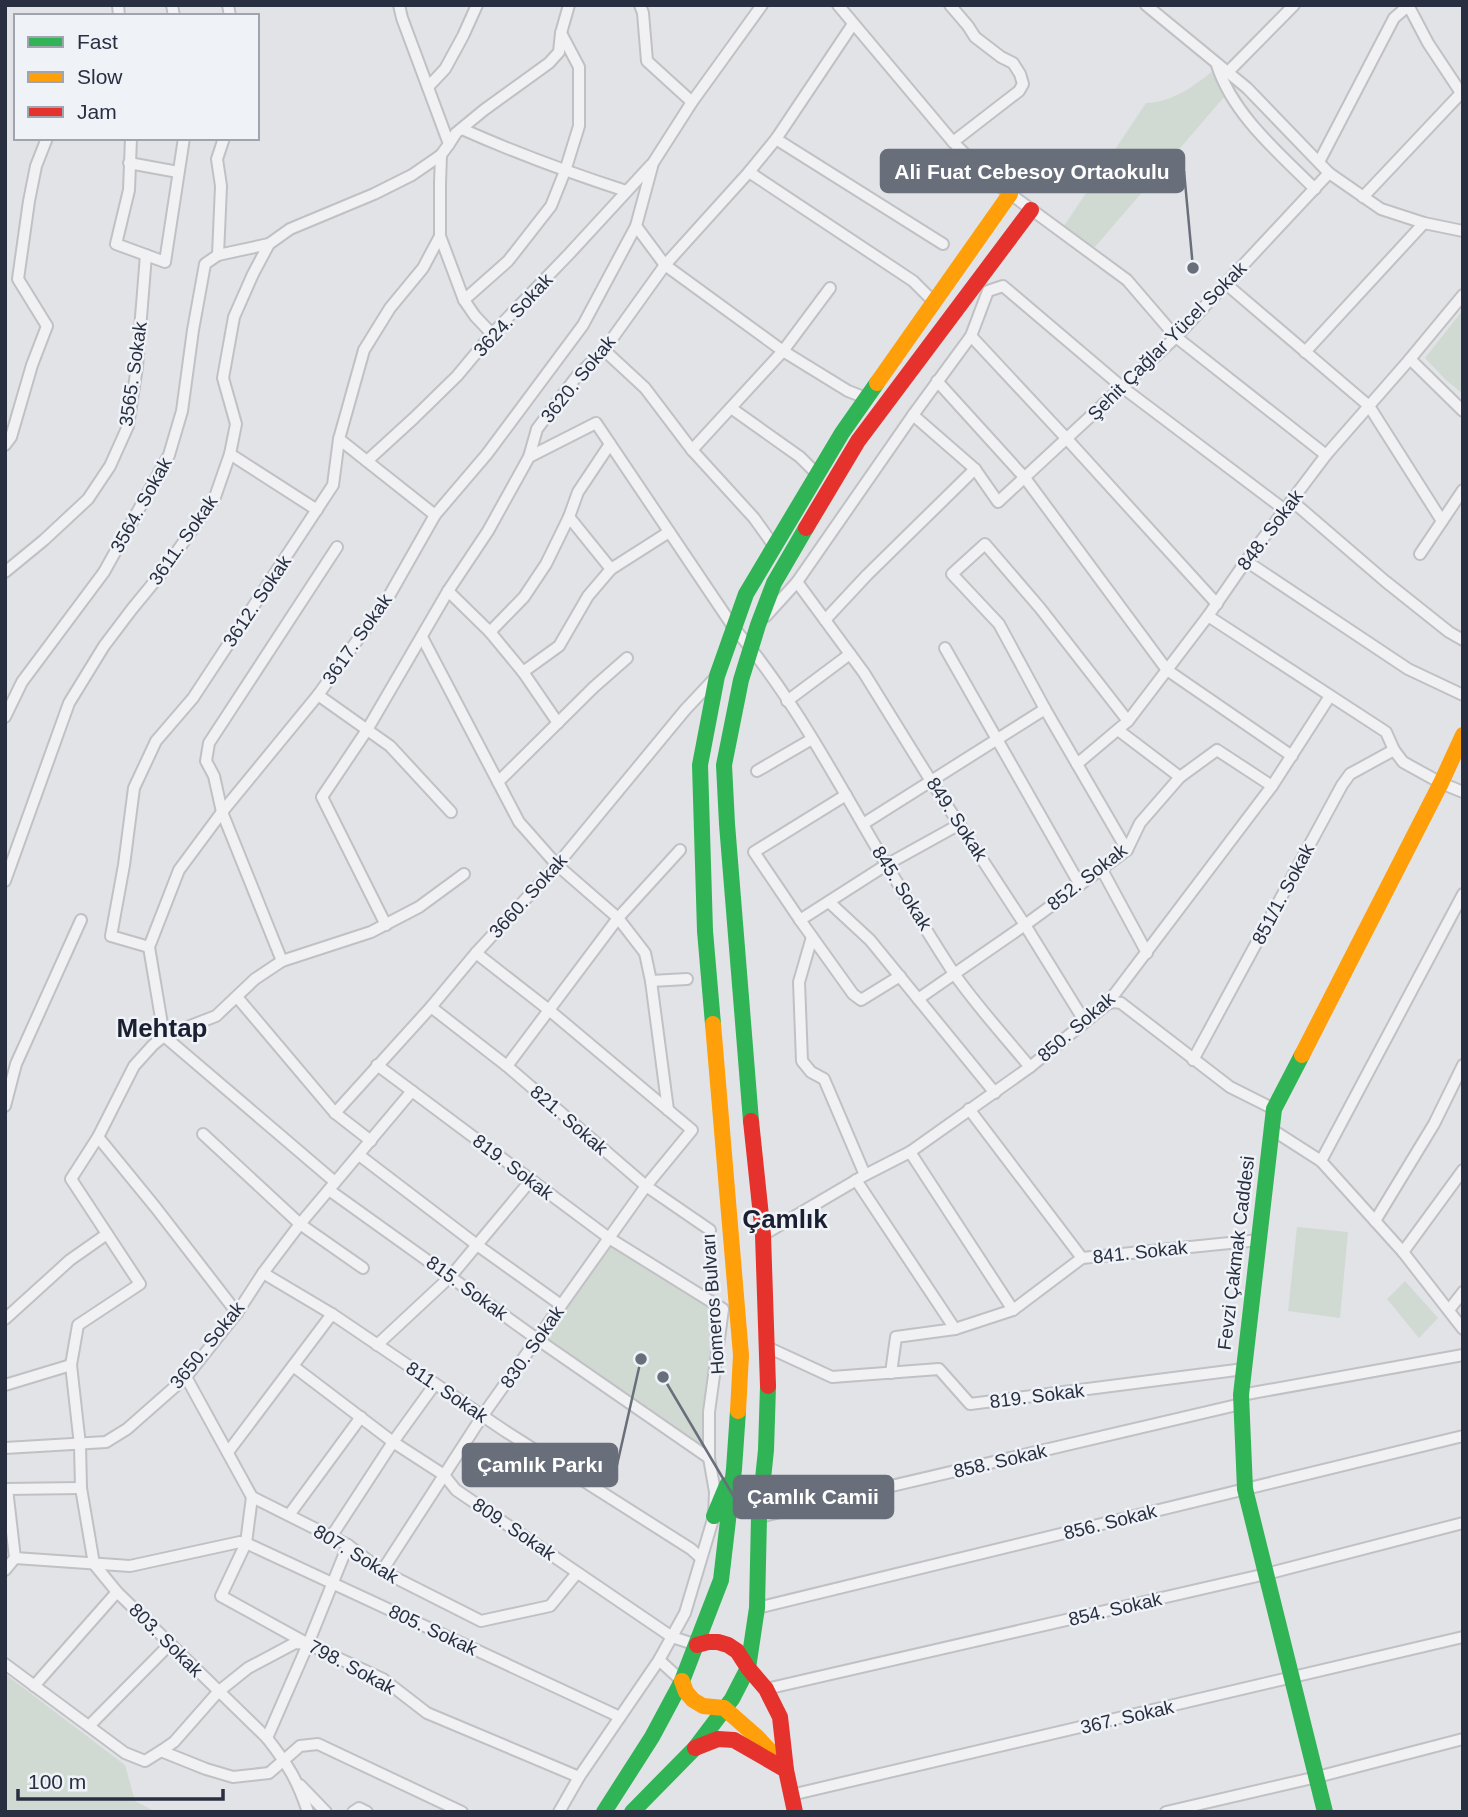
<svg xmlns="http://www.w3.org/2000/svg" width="1468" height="1817" viewBox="0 0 1468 1817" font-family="Helvetica,sans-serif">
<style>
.green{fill:#d1dad2}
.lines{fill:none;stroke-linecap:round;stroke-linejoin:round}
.street-casing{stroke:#c0c1c5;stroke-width:14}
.street{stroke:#f1f1f3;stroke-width:10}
.fast{stroke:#30b455;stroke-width:16}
.slow{stroke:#ff9f0a;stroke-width:16}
.jam{stroke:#e5322d;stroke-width:16}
.labels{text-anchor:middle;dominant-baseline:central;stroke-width:5;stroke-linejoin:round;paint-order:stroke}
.street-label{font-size:19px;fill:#282f41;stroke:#eff2f7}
.district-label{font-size:26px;font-weight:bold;fill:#1a2032;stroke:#eff2f7}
.leader{fill:none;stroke:#696e7b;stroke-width:2.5}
.callout-dot{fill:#696e7b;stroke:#eff2f7;stroke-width:2.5}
.callout{fill:#696e7b;stroke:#696e7b;stroke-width:2.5}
.callout-label{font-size:21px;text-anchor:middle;font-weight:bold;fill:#fff}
</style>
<rect width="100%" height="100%" fill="#e2e3e7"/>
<g class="green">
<path d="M1214 70 1231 89 1094 248 1064 226 1146 103C1173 102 1194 86 1214 70Z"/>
<polygon points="1463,310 1463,394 1447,381 1425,358"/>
<polygon points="1297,1227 1348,1232 1340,1318 1288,1311"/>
<polygon points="609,1238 723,1309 709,1458 537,1339"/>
<polygon points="1405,1281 1438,1318 1419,1338 1387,1299"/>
<polygon points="5,1674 125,1765 135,1801 156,1812 5,1812"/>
</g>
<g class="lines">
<g class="street-casing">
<g id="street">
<polyline points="118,5 119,16"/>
<polyline points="172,5 174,16"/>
<polyline points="228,5 230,16"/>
<polyline points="399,5 402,18 449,144 441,155 440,183 440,236 464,300 475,316 492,334"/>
<polyline points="640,5 643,13 647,61 692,102"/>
<polyline points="838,5 953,142 990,179 1127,280 1176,337 1326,455"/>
<polyline points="950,5 968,26 975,37 1001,57 1013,63 1020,74 1023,84 1019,91 953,142"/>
<polyline points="1146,5 1247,88 1329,173 1381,209 1424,223 1463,231"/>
<polyline points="1408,5 1428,43 1463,96"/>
<path d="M1217 65C1233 115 1279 153 1315 189"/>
<polyline points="1228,72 1294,5"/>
<polyline points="428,87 445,69 463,36 477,5"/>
<path d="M462 129C516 153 570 173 626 191"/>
<polyline points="131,138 129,190 116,244 165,262 184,138"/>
<polyline points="776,139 943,244"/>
<polyline points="449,144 456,133 484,110 549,63 559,52 561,33 569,5"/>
<polyline points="1319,162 1394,18 1408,6"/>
<polyline points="129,163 178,172"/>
<polyline points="749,172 913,281 934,302"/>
<polyline points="1363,197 1463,91"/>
<polyline points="636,226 665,265 783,351 848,391 866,398"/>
<polyline points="218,255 221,186 217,159 224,138"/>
<polyline points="1226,284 1369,406 1442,521"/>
<polyline points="464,300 508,261 551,206 565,171 579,126 579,67 561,33"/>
<polyline points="971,336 1067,439 1217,604"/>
<polyline points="604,350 645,388 692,450 754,518 774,546"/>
<polyline points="1305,352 1424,223"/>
<polyline points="1410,359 1463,411"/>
<polyline points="937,381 1025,478 1167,670 1292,756"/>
<polyline points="731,408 800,457 817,474"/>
<polyline points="913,415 975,469 998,502 1176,337 1329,173"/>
<polyline points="339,439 435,515"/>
<polyline points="5,445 11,437 32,365 47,326 18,279 29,201 36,166 47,138"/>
<polyline points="692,450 783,351 830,288"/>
<polyline points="230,454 317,510"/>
<path d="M529 457 596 423 734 628C794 698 839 785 886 864 908 900 930 937 953 972 975 1004 1005 1037 1030 1067"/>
<polyline points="367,461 414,418 457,376 492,334 570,253 651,165"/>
<polyline points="1292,501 1385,581 1449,632 1463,640"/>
<polyline points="569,517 611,569"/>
<polyline points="1420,554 1463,490"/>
<polyline points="1246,561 1408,669 1463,695"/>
<polyline points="5,572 44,540 88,499 110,466 128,426 137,367 146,255"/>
<polyline points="797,582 864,673 931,781 1025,925 1085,1022"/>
<polyline points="448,591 490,632 523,672 558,723"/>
<polyline points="766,616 797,582 913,415 971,336 988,291 1003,286 1122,387 1285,510"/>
<polyline points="1208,616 1386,732 1394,750 1403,762 1441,783 1463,792"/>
<polyline points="825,620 867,575 975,469"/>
<polyline points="490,632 524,597 546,564 569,517 578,492 610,444"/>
<polyline points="422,637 519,822 557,865 618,918 645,953 651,981 668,1110"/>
<polyline points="945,648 1080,885"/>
<polyline points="523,672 559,646 588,596 611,569 669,532"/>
<polyline points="318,695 390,746 451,812"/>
<polyline points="787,701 850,654"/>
<polyline points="5,717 22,682 104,572 169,455 182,411 193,330 205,264 218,255 269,244"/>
<polyline points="1118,730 1180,777"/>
<polyline points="1077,764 1128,721 1208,616 1246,561 1326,455 1410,359 1463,295"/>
<polyline points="757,771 812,739"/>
<polyline points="498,782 594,687 627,658"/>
<polyline points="846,795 754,852 800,920 853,994 861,1000 900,976"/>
<polyline points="863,824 1045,709"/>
<polyline points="1127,850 1045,709 999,624 952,574 985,544 1040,608 1128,721"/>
<polyline points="1101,868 1147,953"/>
<polyline points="5,881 69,703 104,646 132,609 164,570 215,497 230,454 236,424 223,378 234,317 253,274 269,244 290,229 374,194 412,175 441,155"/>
<polyline points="829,902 870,940 995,1093"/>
<polyline points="800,920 886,865 960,824"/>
<polyline points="386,925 322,797 367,730 448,591 488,531 529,457 537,429 577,376 604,350 665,265 749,172 776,139 853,24"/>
<polyline points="812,937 799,982 802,1061 811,1072 824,1079 865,1175"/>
<polyline points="149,947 111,936 124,865 134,788 156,741 193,698 333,485 339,439 364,350 390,308 423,268 440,236"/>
<polyline points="282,961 222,812 214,776 206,761 209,743 337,547"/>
<polyline points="651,981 687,979"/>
<polyline points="237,997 335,1113 371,1141"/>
<polyline points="918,999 1025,925 1127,850 1140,823 1180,777 1217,750 1272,786"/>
<polyline points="1107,1004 1114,1002 1121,1003 1230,1087 1274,1109"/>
<polyline points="431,1007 507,1066 646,1186 710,1230"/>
<polyline points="1193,1060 1342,785 1350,774 1394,750"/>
<polyline points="377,1065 609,1238 723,1309 709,1412 709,1458 715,1492 714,1516 685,1613 659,1660 579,1777 559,1812"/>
<polyline points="507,1066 618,918 680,850"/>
<polyline points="5,1106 16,1064 81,920"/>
<polyline points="969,1109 1082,1258 1259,1240"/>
<polyline points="335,1113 431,1007 476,953 557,865 685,710 715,678"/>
<polyline points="1271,1129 1321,1161 1403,1252 1463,1329"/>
<polyline points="203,1134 300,1224 363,1268"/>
<polyline points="98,1137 156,1208 237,1313"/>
<polyline points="910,1152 1013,1310"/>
<polyline points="359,1155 477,1245 561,1305"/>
<polyline points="1321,1161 1463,894"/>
<polyline points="856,1180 955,1329"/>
<polyline points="335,1182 164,1036 216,1016 255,979 282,961 371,932 419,907 464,874"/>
<polyline points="329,1190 537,1339 709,1458"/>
<polyline points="1375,1221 1434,1124 1463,1065"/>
<polyline points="763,1235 865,1175 910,1152 1030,1067 1107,1004 1272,786 1330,696"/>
<polyline points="1403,1252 1463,1170"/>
<polyline points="263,1273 332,1314 505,1431 691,1549 701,1558"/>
<polyline points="1449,1310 1463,1292"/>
<polyline points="5,1319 70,1260 107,1234"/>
<polyline points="377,1345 451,1276 531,1180"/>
<polyline points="767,1347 832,1377 939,1369 970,1404 1244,1369"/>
<polyline points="293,1366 393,1442 444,1475 456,1490 672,1637 697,1645"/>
<polyline points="891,1373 896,1337 955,1329 1013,1310 1082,1258"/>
<polyline points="186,1377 252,1497 348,1545 382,1571 481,1621 550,1606 577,1573"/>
<polyline points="5,1385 71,1365"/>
<polyline points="1241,1395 1463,1355"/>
<polyline points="5,1448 106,1442 127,1429 186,1377 237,1313 263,1273 300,1224 412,1091"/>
<polyline points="228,1452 332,1314"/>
<polyline points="5,1489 81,1488"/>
<polyline points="252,1497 246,1543 221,1596 308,1644 383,1679 427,1713 579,1777"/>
<polyline points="289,1515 361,1417"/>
<polyline points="759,1517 1241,1404"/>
<polyline points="331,1537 393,1442 435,1384"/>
<polyline points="15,1558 130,1566 240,1542 246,1543 620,1717"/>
<polyline points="5,1570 15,1558 7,1489"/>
<polyline points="382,1571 483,1415 646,1186 692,1130 549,1010 476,953"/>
<polyline points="757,1608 1463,1436"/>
<polyline points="659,1660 682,1681"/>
<polyline points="5,1664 125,1753 145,1761 161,1751 206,1769 233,1777 269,1773 300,1746 318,1744 462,1812"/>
<polyline points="34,1686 117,1592"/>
<polyline points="766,1689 1266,1574 1463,1523"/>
<polyline points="89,1726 170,1644"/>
<polyline points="267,1738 308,1644 348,1545"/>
<polyline points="161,1751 174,1742 218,1692 248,1668 295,1643 307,1644"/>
<polyline points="300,1785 326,1812"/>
<polyline points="791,1795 1463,1637"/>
<path d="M308 1812C297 1779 288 1765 267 1738L117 1592 94 1564 81 1488 80 1445 71 1365 78 1325 140 1284 71 1179 98 1137 134 1066 153 1045 164 1036 149 947 179 870 222 812 318 695 389 596 435 515 487 454 583 325 636 226 653 163 692 102 762 5"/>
<polyline points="353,1812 359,1808 367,1812"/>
<polyline points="1166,1812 1317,1777 1463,1739"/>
</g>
</g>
<use href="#street" class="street"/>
<g class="fast">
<polyline points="713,1024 705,931 700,765 717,676 746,594 842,433 877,383"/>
<polyline points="1302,1055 1274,1109 1241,1395 1245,1489 1325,1812"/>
<polyline points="751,1121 727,824 724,765 741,680 758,625 774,583 806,528"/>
<polyline points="714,1516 727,1485"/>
<polyline points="604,1812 652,1737 682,1681 721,1580 734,1469 738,1411"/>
<polyline points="632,1812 695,1748 732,1699 748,1668 757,1608 759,1517 766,1450 768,1386"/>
</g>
<g class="slow">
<polyline points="877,383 1010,194"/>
<polyline points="713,1024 741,1355 738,1411"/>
<polyline points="1302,1055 1441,783 1463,735"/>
<polyline points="682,1681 686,1692 693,1700 703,1706 724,1708 757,1737 783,1765"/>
</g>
<g class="jam">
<polyline points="806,528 858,441 1031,210"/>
<polyline points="751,1121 763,1235 768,1386"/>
<polyline points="697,1645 708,1642 718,1642 728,1645 737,1651 748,1668 766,1689 780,1717 786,1770 795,1812"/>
<polyline points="695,1748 718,1739 734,1740 786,1770"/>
</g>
</g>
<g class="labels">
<g class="street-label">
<text transform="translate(513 315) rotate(-47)">3624. Sokak</text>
<text transform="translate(1167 341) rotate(-45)">Şehit Çağlar Yücel Sokak</text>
<text transform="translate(133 374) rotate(-82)">3565. Sokak</text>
<text transform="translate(578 379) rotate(-51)">3620. Sokak</text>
<text transform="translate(141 505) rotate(-61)">3564. Sokak</text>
<text transform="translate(1270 530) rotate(-53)">848. Sokak</text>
<text transform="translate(183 540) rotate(-55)">3611. Sokak</text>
<text transform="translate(257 601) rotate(-56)">3612. Sokak</text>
<text transform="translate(357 639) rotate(-55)">3617. Sokak</text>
<text transform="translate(957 819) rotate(57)">849. Sokak</text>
<text transform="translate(1087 877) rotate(-38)">852. Sokak</text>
<text transform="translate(902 888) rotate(58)">845. Sokak</text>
<text transform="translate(1283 894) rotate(-62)">851/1. Sokak</text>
<text transform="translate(528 896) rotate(-48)">3660. Sokak</text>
<text transform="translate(1076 1027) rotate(-41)">850. Sokak</text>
<text transform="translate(569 1120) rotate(41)">821. Sokak</text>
<text transform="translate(513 1167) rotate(37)">819. Sokak</text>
<text transform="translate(1140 1252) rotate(-6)">841. Sokak</text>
<text transform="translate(1236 1253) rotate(-83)">Fevzi Çakmak Caddesi</text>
<text transform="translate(467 1288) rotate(36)">815. Sokak</text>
<text transform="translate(713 1304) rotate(-94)">Homeros Bulvarı</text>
<text transform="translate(207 1345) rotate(-51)">3650. Sokak</text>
<text transform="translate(532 1347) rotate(-55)">830. Sokak</text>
<text transform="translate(447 1392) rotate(34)">811. Sokak</text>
<text transform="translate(1037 1396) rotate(-7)">819. Sokak</text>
<text transform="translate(1000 1461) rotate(-13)">858. Sokak</text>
<text transform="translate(1110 1522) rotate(-14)">856. Sokak</text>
<text transform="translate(514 1529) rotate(34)">809. Sokak</text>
<text transform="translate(356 1554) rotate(31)">807. Sokak</text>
<text transform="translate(1115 1609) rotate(-13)">854. Sokak</text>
<text transform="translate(433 1630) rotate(25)">805. Sokak</text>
<text transform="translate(166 1640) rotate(45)">803. Sokak</text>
<text transform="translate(352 1667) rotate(28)">798. Sokak</text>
<text transform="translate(1127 1717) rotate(-13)">367. Sokak</text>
</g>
<g class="district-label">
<text x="162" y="1028">Mehtap</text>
<text x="785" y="1219">Çamlık</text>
</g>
</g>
<path class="leader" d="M1193 268L1184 171M641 1359L617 1465M663 1377L734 1497"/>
<g class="callout-dot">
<circle cx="1193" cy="268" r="7"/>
<circle cx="641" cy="1359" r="7"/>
<circle cx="663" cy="1377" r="7"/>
</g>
<g class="callout">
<rect x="881" y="150" width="303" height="42" rx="7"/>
<rect x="463" y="1444" width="154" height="42" rx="7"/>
<rect x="734" y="1476" width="159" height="42" rx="7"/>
</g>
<g class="callout-label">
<text x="1032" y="179">Ali Fuat Cebesoy Ortaokulu</text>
<text x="540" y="1472">Çamlık Parkı</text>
<text x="813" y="1504">Çamlık Camii</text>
</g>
<rect width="1468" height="1817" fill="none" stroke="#282f41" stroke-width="14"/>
<rect x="14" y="14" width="245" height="126" fill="#eff2f7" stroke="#9fa4ae" stroke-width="2"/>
<rect x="28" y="37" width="35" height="10" fill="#30b455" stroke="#9fa4ae" stroke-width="2"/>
<text x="77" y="49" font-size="21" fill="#282f41">Fast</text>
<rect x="28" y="72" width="35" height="10" fill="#ff9f0a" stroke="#9fa4ae" stroke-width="2"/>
<text x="77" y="84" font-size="21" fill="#282f41">Slow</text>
<rect x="28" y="107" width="35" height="10" fill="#e5322d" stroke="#9fa4ae" stroke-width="2"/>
<text x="77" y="119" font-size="21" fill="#282f41">Jam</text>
<path d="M18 1789v10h205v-10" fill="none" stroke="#282f41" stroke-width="3.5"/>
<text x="28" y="1789" font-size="21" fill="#282f41" stroke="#eff2f7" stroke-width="5" paint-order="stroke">100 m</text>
</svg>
